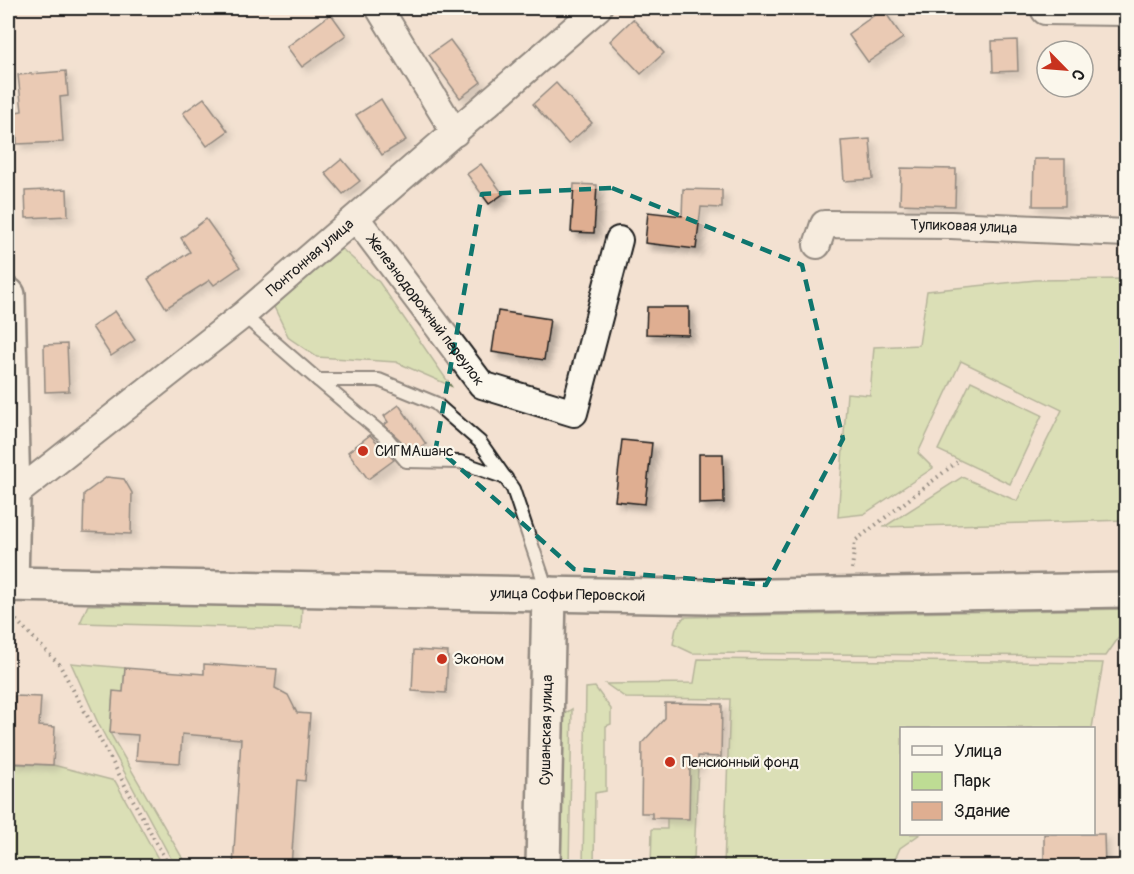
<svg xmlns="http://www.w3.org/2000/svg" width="1134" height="874" viewBox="0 0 1134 874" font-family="Pangolin,sans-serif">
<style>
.green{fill:#bedc94;stroke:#6d7c58;stroke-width:1.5}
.building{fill:#dfae91;stroke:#1c1c1c;stroke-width:1.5;filter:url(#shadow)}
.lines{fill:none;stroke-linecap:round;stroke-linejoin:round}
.lane-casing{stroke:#1c1c1c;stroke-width:16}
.street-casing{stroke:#1c1c1c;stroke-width:30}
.secondary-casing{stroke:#1c1c1c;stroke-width:38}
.primary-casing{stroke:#1c1c1c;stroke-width:38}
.path{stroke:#1c1c1c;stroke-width:4;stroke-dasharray:1.5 4.5;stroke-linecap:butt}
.lane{stroke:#fbf7ec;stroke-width:12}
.street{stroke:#fbf7ec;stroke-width:26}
.secondary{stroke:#fbf7ec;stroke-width:33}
.primary{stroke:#fbf7ec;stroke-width:33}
.marked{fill:none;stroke:#0f766e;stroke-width:4.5;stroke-dasharray:12 8;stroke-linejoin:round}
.poi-dot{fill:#c8321e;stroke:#fbf7ec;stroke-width:2}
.labels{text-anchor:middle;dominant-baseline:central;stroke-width:4.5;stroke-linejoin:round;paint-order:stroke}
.street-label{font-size:15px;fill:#1c1c1c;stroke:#fbf7ec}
.poi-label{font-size:15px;fill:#1c1c1c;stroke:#fbf7ec;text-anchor:start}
</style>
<defs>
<filter id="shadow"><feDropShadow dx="5.5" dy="5.5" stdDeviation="3" flood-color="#0004"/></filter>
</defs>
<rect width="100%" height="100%" fill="#f3e1d1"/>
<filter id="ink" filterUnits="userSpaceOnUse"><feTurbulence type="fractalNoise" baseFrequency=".0167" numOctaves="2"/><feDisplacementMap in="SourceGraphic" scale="12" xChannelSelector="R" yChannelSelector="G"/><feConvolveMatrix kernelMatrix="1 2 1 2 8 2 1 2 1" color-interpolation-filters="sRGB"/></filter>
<g filter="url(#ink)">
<g class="green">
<polygon points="342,249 379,282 451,386 396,362 317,357 289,338 274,307 315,264"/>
<polygon points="1126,279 1126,520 884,527 962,477 1017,501 1062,410 961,361 918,453 933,468 864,514 838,517 847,393 870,395 874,347 919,345 927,291 1036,280"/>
<polygon points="971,381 1042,415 1010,484 938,450"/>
<polygon points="88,605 302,605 301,629 80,623"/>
<polygon points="1126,609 1126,627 1106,656 692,653 673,644 676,628 684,617"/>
<polygon points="698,659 1103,663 1092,728 902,728 902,834 920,834 900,848 892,866 724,866 730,699 626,698 606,684 694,683"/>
<polygon points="71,663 125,668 123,692 113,692 110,733 187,866 175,866 99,725"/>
<polygon points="595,687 611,709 611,724 606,726 606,791 595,793 594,866 583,866 586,688"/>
<polygon points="572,709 569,866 555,866 561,716"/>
<polygon points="8,764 53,765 115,781 162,866 8,866"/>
<polygon points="690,767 698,767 694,858 684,865 651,866 652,829 667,829 667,818"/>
</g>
<g class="building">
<polygon points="883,9 903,38 868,62 848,34"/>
<polygon points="331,14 346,35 302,67 287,47"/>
<polygon points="633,19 664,53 641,74 610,41"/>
<polygon points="450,40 481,82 460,98 429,55"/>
<polygon points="1017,40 1018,71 993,72 992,41"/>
<polygon points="66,71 68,96 60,97 63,142 17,144 16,112 22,111 18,75"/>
<polygon points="556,83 592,123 568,144 533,104"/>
<polygon points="204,98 228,131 207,146 183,113"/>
<polygon points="381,99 406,140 382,155 356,115"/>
<polygon points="870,139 873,179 844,181 841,141"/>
<polygon points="342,159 360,181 343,194 325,173"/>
<polygon points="1034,159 1065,159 1065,206 1033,206"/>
<polygon points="481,164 503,194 489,204 467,174"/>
<polygon points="901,168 956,169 955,206 900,204"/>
<polygon points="574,184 597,185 594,233 571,232"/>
<polygon points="67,189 68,216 26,218 25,191"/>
<polygon points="683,189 722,190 722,208 701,207 696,249 645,243 648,212 682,216"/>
<polygon points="206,219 240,267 214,285 210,280 166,308 148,279 190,252 181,238"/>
<polygon points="647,307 689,307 689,335 646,334"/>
<polygon points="115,311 135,340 111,356 92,327"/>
<polygon points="498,311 550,319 544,360 492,352"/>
<polygon points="67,344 69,391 45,392 44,345"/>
<polygon points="399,405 426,444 414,453 384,425 388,422 384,416"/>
<polygon points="370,435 394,460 368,479 348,452"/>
<polygon points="622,440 652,443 645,504 615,501"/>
<polygon points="699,454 723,454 724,503 699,504"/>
<polygon points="107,477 124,479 132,493 131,534 83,532 84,494"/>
<polygon points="414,650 448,652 446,693 412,691"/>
<polygon points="204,664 277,669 275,688 288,695 297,713 310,714 305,781 297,780 291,867 233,867 241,739 182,734 180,763 136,760 138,735 110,733 113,691 123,692 125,668 204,674"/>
<polygon points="15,696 41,697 39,726 55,727 53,765 12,763"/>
<polygon points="665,703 722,704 721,757 698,756 698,767 690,767 689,819 652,818 652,813 641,813 642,743 665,718"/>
<polygon points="1044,834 1104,834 1105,867 1044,867"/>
</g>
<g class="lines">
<g class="lane-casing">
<g id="lane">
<polyline points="243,315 318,380 379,380 435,403 480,442 513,489 548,593"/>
<polyline points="318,380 387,438 406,461 460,462 506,478"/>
</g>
</g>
<g class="street-casing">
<g id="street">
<polyline points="379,8 455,133"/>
<polyline points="1045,11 1126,12"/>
<path id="s1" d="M356 218 482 385 574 413 619 240"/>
<path id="s2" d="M817 245 824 224 951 225 1126 233"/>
<path id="s3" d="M13 496 243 315 598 8"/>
</g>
</g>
<g class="secondary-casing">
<g id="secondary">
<polyline points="8,295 13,496 11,585"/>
<path id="s4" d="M543 866 549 594"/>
</g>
</g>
<g class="primary-casing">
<g id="primary">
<path id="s5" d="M8 584 708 597 1126 590"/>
</g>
</g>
<g class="path">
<polyline points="852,569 855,541 957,462"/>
<polyline points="12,616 59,664 169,866"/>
</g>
<use href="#lane" class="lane"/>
<use href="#street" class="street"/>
<use href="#secondary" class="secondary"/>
<use href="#primary" class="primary"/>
</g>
</g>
<path d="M0 0H1134V874H0ZM612 188 802 265 843 439 766 585 574 569 436 447 482 194Z" fill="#f3e1d1" fill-opacity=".55" fill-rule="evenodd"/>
<path class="marked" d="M612 188 802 265 843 439 766 585 574 569 436 447 482 194Z"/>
<g class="poi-dot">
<circle cx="363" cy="451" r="6"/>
<circle cx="442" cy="659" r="6"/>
<circle cx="670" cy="762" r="6"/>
</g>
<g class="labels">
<g class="street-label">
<text stroke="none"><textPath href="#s2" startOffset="162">Тупиковая улица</textPath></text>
<text stroke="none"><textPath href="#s3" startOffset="381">Понтонная улица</textPath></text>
<text stroke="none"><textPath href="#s1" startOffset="116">Железнодорожный переулок</textPath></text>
<text stroke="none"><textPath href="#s5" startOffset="560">улица Софьи Перовской</textPath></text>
<text stroke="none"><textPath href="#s4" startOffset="136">Сушанская улица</textPath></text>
</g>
<g class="poi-label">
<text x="375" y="451">СИГМАшанс</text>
<text x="454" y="659">Эконом</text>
<text x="682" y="762">Пенсионный фонд</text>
</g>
</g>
<rect width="1134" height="874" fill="none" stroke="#fbf7ec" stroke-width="30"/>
<rect x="15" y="15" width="1104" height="844" fill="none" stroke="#1c1c1c" stroke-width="2" filter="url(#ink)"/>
<rect x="900" y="727" width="195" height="108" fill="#fbf7ec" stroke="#a29f99" stroke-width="1.5"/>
<rect x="912" y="746" width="30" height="9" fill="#fbf7ec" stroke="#a29f99" stroke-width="1.5"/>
<text x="954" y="757" font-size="18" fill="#1c1c1c">Улица</text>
<rect x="912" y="772" width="30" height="18" fill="#bedc94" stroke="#a29f99" stroke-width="1.5"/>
<text x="954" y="787" font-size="18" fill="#1c1c1c">Парк</text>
<rect x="912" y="802" width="30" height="18" fill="#dfae91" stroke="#a29f99" stroke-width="1.5"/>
<text x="954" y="817" font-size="18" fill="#1c1c1c">Здание</text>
<g transform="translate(1065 69) rotate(115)"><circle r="28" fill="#fbf7ec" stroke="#a29f99" stroke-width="1.5"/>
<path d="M0-4.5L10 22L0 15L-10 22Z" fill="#c8321e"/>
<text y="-9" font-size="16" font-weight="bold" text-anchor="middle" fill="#1c1c1c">С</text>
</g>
</svg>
